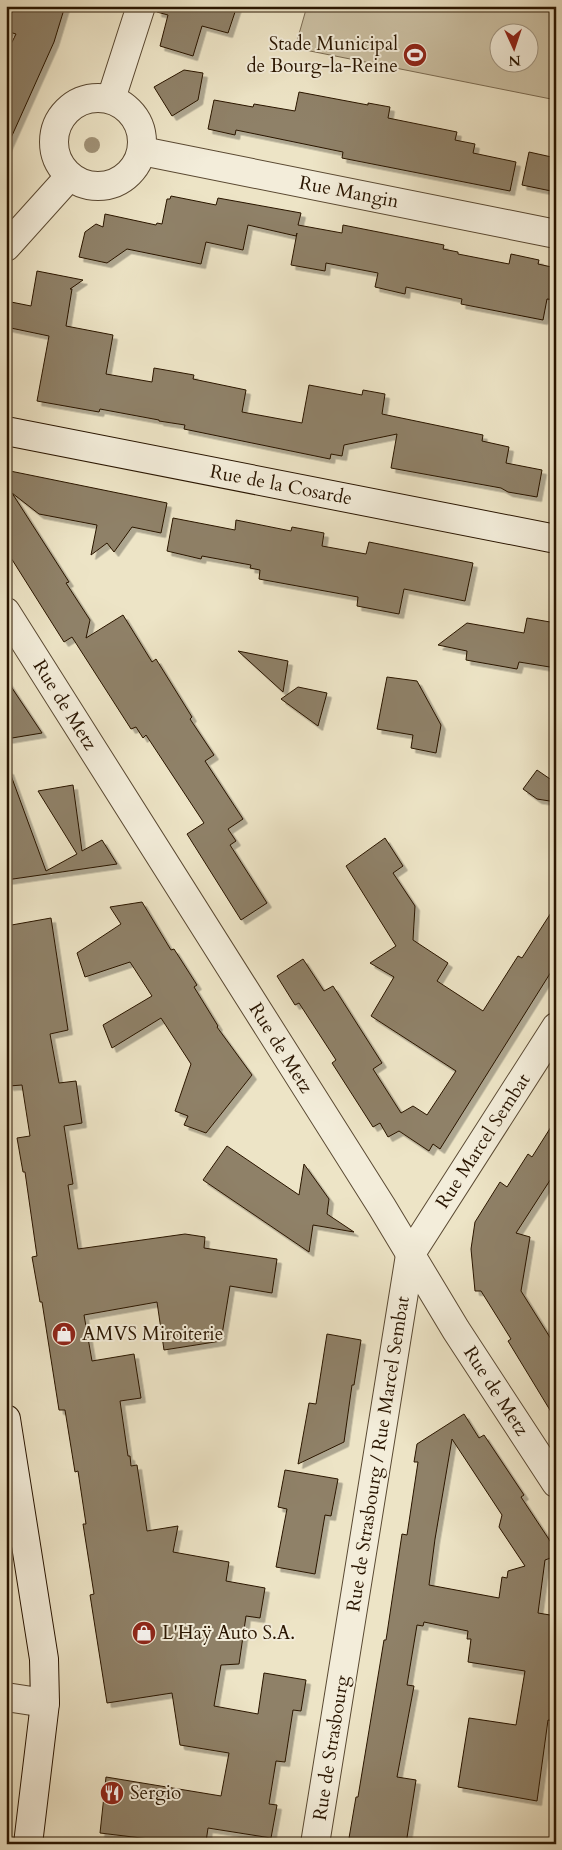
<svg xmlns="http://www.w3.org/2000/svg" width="562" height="1850" viewBox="0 0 562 1850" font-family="Cardo,serif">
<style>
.pitch{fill:#ccc1a4;stroke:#7a6b52;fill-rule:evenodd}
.building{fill:#8f8167;stroke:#291500;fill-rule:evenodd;filter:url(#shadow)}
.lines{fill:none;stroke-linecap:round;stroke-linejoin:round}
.minor-casing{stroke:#5a4932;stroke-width:30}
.secondary-casing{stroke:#291500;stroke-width:30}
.minor{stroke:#f3edda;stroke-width:28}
.secondary{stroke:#f3edda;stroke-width:28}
.tree{fill:#a19378}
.labels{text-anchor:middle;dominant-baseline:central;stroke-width:4;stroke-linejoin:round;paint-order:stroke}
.poi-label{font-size:19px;fill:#291500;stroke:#f3edda;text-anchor:start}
.street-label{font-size:19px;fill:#291500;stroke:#f3edda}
</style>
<defs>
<filter id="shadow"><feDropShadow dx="4.5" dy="4.5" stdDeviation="0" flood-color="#0004"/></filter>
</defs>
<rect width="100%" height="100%" fill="#ede4c6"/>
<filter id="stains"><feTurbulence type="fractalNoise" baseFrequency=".004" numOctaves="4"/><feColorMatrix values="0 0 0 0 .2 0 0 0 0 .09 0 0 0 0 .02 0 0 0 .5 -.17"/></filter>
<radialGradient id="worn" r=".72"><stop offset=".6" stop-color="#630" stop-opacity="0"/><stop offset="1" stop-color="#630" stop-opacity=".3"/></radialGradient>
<path class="pitch" d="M307 6H556V100L295 48ZM500 32H530V62H500Z"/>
<g class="building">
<polygon points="6,6 65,6 54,42 6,149 6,54 16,34 6,31"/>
<polygon points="158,6 237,6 228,33 202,26 193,56 160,46 168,15 157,12"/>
<polygon points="184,70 203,73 198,100 172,116 154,87"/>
<polygon points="299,92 368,105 368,103 390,107 388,118 457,132 455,140 475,144 473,153 516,162 510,191 342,158 343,152 236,130 235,135 208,129 214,100 253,107 254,104 295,111"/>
<polygon points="529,152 556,158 556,192 522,185"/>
<polygon points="171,196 216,205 218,198 301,213 298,225 342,233 343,225 444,245 443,249 458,252 458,254 509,264 511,254 539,260 538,264 556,268 556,300 547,299 543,320 461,304 462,299 406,287 405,294 375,287 378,273 326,263 325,271 291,265 297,233 296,236 248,225 243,250 206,242 201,264 127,249 107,263 79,257 85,232 96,224 103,227 105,214 156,225 157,223 162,224 167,199 170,199"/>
<polygon points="37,271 83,280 70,289 72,289 66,326 113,335 106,374 152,382 154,368 194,375 193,379 246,390 242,412 302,423 309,385 362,395 363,390 385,394 382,414 483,435 482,441 509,447 506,463 542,470 537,497 508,492 501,488 391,468 397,434 344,445 342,456 331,454 330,459 184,429 185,425 159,421 159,420 100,409 99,412 37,401 49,336 6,327 6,301 31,306"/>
<polygon points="10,471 167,503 161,533 132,527 114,552 107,543 91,555 97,525 39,514 12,493 69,582 66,583 90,620 86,638 123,615 152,662 156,659 192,717 190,719 214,755 205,761 243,819 228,829 236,841 230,845 267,903 241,920 187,834 204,823 146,735 143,738 136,727 131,729 72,637 64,642 6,550 6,484 7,485"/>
<polygon points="173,518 235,530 236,520 291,531 292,527 324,533 322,546 366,554 369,542 473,563 465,601 404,589 399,614 357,606 358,597 259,579 260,570 250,568 251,565 202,556 201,559 167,551"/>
<polygon points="527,618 556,623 556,668 519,662 517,669 466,660 467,651 438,645 467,623 524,633"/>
<polygon points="238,651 288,661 283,692"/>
<polygon points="387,677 417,681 441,725 436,753 411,748 413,735 377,729"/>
<polygon points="6,679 42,733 6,739"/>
<polygon points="298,687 327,693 318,726 281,699"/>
<polygon points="6,770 9,770 46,871 77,854 38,791 73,785 82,851 102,840 117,864 6,880"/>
<polygon points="537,770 556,783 556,802 537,799 523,789"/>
<polygon points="385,838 403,866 393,873 415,906 413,940 448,963 437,981 483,1011 518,956 522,958 556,905 556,964 440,1149 433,1144 429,1151 399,1131 388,1137 380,1123 373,1127 332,1063 336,1060 299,1003 295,1005 277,976 303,959 324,991 333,986 382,1063 373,1069 401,1113 413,1106 427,1115 456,1071 371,1016 394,977 370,963 396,946 346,866"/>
<polygon points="142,902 171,950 174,949 197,985 194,987 218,1026 217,1027 252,1075 206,1133 184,1125 188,1116 175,1111 191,1064 161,1018 112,1048 103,1025 152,996 130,962 85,977 77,953 121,924 110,907"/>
<polygon points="51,918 68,1030 50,1034 59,1083 76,1081 82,1123 64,1126 73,1184 68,1185 78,1249 185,1234 205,1237 204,1248 277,1259 272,1293 230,1286 221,1341 164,1350 157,1302 84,1315 92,1361 134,1354 141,1398 120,1401 128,1456 130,1456 131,1466 137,1465 147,1531 178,1526 173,1552 229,1562 226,1581 265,1588 260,1618 246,1616 239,1664 221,1665 214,1706 258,1714 264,1673 306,1680 301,1711 293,1710 285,1762 276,1761 269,1804 277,1805 271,1838 208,1828 206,1842 202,1842 201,1844 166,1844 166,1841 100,1833 106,1777 221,1796 229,1753 180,1745 172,1693 107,1703 90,1595 94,1594 83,1524 86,1524 78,1471 75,1472 65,1410 59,1410 42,1302 40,1302 32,1257 37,1256 25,1172 23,1172 17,1138 30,1136 22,1085 9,1086 6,1063 6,968 11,968 6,926"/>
<polygon points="556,1119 556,1171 516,1233 530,1237 521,1291 556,1347 556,1420 508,1341 511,1339 481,1291 475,1291 471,1249 475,1222 500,1182 507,1187 528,1154 532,1157"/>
<polygon points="227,1146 299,1195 304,1164 329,1199 327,1214 354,1232 313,1225 309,1252 203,1180"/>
<polygon points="327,1334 361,1340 354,1385 352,1385 344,1442 298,1464 309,1403 316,1404"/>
<path d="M464 1414 479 1438 484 1435 524 1495 521 1497 556 1550V1556L545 1560 538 1613 556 1616V1721L548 1720 537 1801 458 1787 469 1718 516 1725 525 1671 468 1662 471 1639H467L468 1631 424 1622 423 1626 417 1625 407 1685 414 1686 397 1777 416 1780 406 1844H348L356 1797H358L384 1640H386L402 1534 407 1535 418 1462H414L417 1444ZM452 1439 502 1515 499 1527 525 1566 508 1571 507 1578 502 1577 499 1598 429 1585 435 1539Z"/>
<polygon points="285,1470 338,1479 331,1516 325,1515 315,1574 276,1567 287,1509 278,1507"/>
</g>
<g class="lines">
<g class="minor-casing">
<g id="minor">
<circle cx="98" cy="142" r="44"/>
<polyline points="111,99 141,6"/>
<polyline points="142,151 556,234"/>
<polyline points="6,247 69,177"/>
<polyline points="6,612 382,1207 456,1330 556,1483"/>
<polyline points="6,1697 45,1703"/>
<polyline points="315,1844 410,1255 556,1027"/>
</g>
</g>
<g class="secondary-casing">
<g id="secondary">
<polyline points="6,431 556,539"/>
<polyline points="6,1419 44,1659 45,1703 28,1844"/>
</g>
</g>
<use href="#minor" class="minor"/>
<use href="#secondary" class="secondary"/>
</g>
<circle class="tree" cx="92" cy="145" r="8"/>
<defs>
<g id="stadium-disc" transform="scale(1.25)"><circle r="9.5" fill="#8f2418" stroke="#f3edda"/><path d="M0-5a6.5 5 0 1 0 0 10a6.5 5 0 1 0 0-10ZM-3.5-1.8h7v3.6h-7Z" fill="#fff"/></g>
<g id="shop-disc" transform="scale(1.25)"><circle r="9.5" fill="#8f2418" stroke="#f3edda"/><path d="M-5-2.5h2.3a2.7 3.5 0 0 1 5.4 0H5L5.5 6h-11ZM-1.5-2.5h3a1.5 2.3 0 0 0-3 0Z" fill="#fff"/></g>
<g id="restaurant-disc" transform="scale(1.25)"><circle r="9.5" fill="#8f2418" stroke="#f3edda"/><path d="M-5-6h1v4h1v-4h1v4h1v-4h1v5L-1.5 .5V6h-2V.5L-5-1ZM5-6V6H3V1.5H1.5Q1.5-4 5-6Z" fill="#fff"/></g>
</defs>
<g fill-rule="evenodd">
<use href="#stadium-disc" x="415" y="55"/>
<use href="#shop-disc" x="64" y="1334"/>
<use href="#shop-disc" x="144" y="1633"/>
<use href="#restaurant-disc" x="112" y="1793"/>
</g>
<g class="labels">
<g class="poi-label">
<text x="398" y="44" text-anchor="end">Stade Municipal<tspan x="398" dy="22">de Bourg-la-Reine</tspan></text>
<text x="82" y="1334">AMVS Miroiterie</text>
<text x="162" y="1633">L'Haÿ Auto S.A.</text>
<text x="130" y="1793">Sergio</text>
</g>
<g class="street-label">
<text transform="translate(349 192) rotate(11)">Rue Mangin</text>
<text transform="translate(281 485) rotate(11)">Rue de la Cosarde</text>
<text transform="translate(65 705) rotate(58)">Rue de Metz</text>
<text transform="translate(281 1048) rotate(58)">Rue de Metz</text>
<text transform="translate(483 1141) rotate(-57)">Rue Marcel Sembat</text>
<text transform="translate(496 1391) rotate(57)">Rue de Metz</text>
<text transform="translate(378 1454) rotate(-81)">Rue de Strasbourg / Rue Marcel Sembat</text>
<text transform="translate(331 1748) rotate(-81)">Rue de Strasbourg</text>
</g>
</g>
<rect width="562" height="1850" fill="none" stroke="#ede4c6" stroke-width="25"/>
<rect x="8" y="8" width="547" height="1835" fill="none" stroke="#291500" stroke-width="2.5"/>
<rect x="12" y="12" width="537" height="1825" fill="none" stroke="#291500"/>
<g transform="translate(514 48) rotate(177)"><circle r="24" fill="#f3edda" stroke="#a29783"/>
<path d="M0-4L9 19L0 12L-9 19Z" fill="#8f2418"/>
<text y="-8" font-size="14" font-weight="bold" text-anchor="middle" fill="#291500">N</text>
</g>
<rect width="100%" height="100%" filter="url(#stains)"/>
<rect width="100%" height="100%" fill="url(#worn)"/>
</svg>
